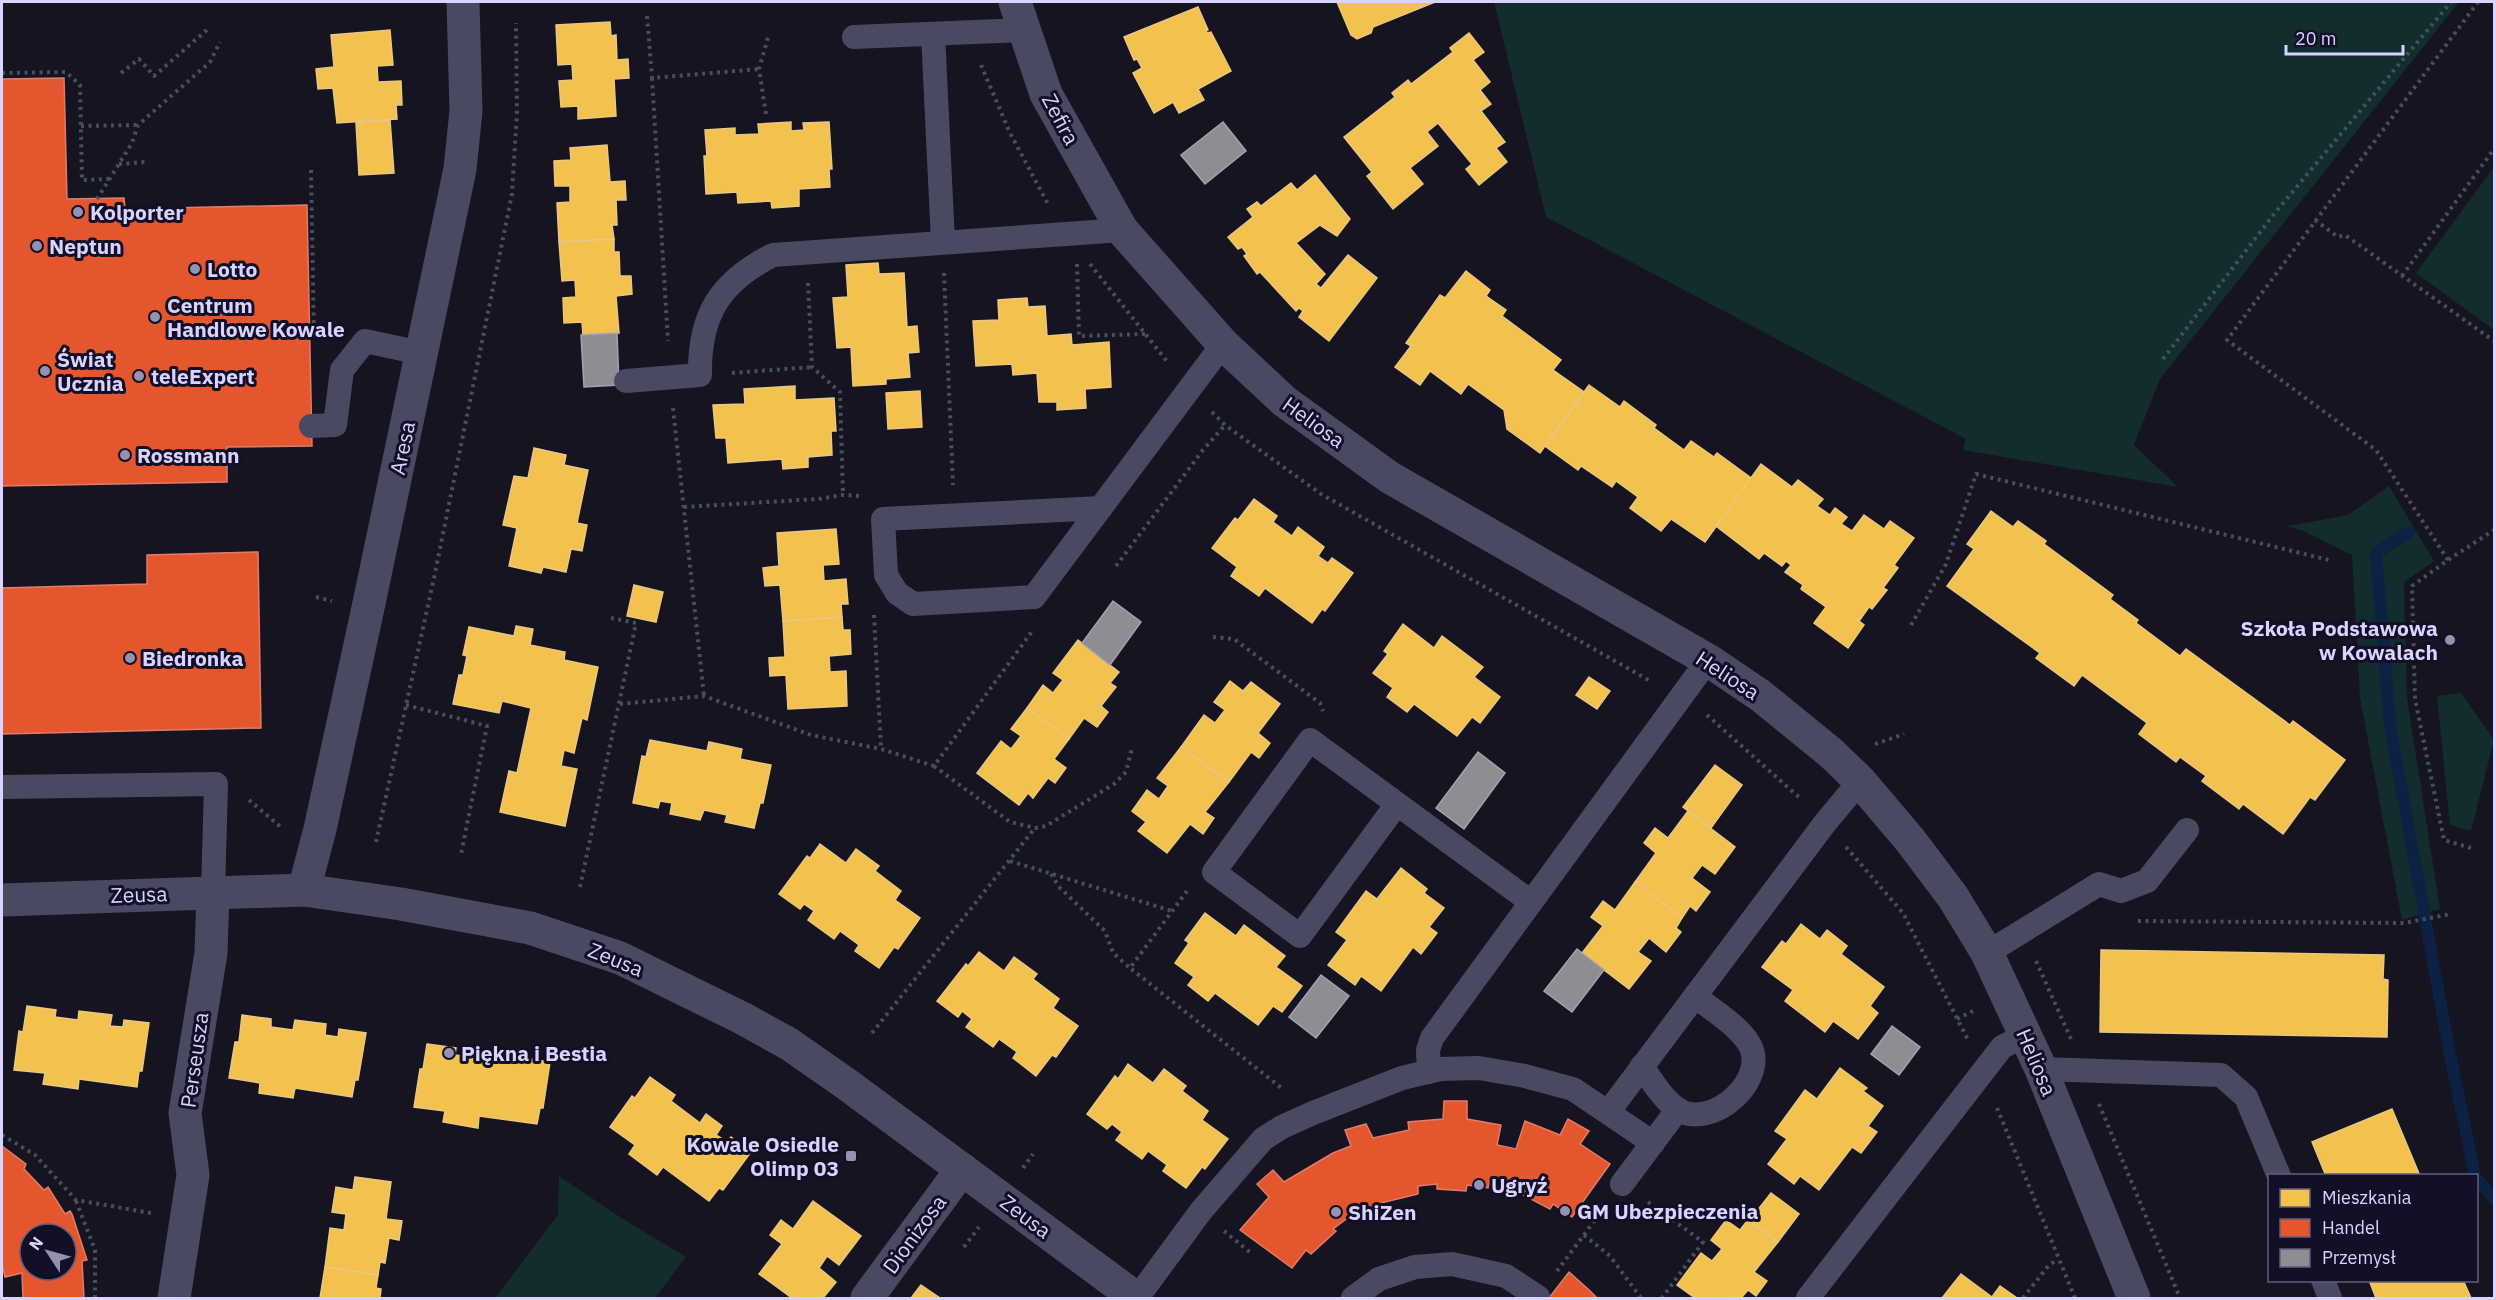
<svg xmlns="http://www.w3.org/2000/svg" width="2496" height="1300" viewBox="0 0 2496 1300" font-family="'IBM Plex Sans',sans-serif">
<style>
.green{fill:#132c2d}
.homes{fill:#f2c14e;stroke:#eac783;stroke-width:1.5}
.shops{fill:#e4572e;stroke:#e17c6d;stroke-width:1.5;fill-rule:evenodd}
.industry{fill:#8d8d92;stroke:#a4a2b3;stroke-width:1.5}
.lines{fill:none;stroke-linecap:round;stroke-linejoin:round}
.stream{stroke:#0d2144;stroke-width:12}
.path{stroke:#44505f;stroke-width:4;stroke-dasharray:3 4.5;stroke-linecap:butt}
.service{stroke:#4a4962;stroke-width:24}
.minor{stroke:#4a4962;stroke-width:33}
.poi-dot{fill:#9591b1;stroke:#130f26;stroke-width:2}
.labels{text-anchor:middle;dominant-baseline:central;stroke-width:6;stroke-linejoin:round;paint-order:stroke}
.street-label{font-size:21px;fill:#d9d4ff;stroke:#130f26}
.poi-label{font-size:21px;font-weight:bold;fill:#d9d4ff;stroke:#130f26;text-anchor:start}
</style>
<rect width="100%" height="100%" fill="#161421"/>
<g class="green">
<polygon points="1494,2 2459,2 2160,379 2134,445 2178,487 1963,450 1966,439 1546,217"/>
<polygon points="2494,167 2494,330 2416,273"/>
<polygon points="2389,486 2434,561 2404,582 2407,698 2440,909 2402,920 2360,698 2352,555 2303,531 2288,526 2348,515"/>
<polygon points="2461,693 2494,740 2471,831 2450,825 2437,696"/>
<polygon points="559,1176 623,1219 686,1257 655,1298 495,1298 558,1215"/>
</g>
<g class="homes">
<polygon points="1337,2 1435,2 1373,27 1371,33 1357,39 1351,35"/>
<polygon points="1198,7 1208,30 1206,31 1207,33 1211,32 1231,71 1198,89 1204,100 1179,113 1173,102 1154,113 1133,73 1142,68 1137,59 1134,60 1124,37"/>
<polygon points="610,22 611,36 616,35 617,60 628,59 629,78 614,79 616,116 578,119 578,106 561,107 559,81 573,80 572,64 558,65 556,25"/>
<polygon points="390,30 393,65 377,66 378,82 401,81 402,105 396,105 397,119 337,123 333,88 318,89 316,69 334,67 331,35"/>
<polygon points="1469,33 1484,52 1473,60 1490,82 1480,90 1491,104 1481,111 1505,142 1496,148 1507,162 1479,185 1466,169 1472,164 1438,123 1427,132 1438,146 1410,168 1423,184 1393,209 1367,176 1372,172 1344,137 1395,97 1392,93 1408,80 1411,84 1453,52 1450,48"/>
<polygon points="390,120 394,173 359,175 356,123"/>
<polygon points="791,122 791,131 804,130 803,123 829,122 832,169 829,169 830,187 799,189 799,206 772,208 771,201 738,203 737,192 706,194 704,156 707,156 705,130 735,128 735,135 759,134 758,124"/>
<polygon points="607,145 610,182 625,181 626,200 616,200 617,225 612,225 614,239 559,242 557,203 570,202 570,186 555,186 554,161 571,160 570,148"/>
<polygon points="1315,175 1350,219 1337,236 1320,225 1296,243 1325,274 1316,284 1321,288 1348,255 1377,278 1329,341 1299,317 1303,311 1299,308 1296,311 1260,272 1257,274 1244,256 1247,254 1242,247 1238,249 1228,237 1253,217 1247,209 1257,202 1261,206 1291,183 1297,190"/>
<polygon points="614,239 614,252 619,252 620,276 631,276 632,294 616,296 619,333 583,335 582,322 564,323 563,298 576,297 575,280 562,281 559,242"/>
<polygon points="878,263 879,274 904,273 907,327 917,326 919,352 908,353 910,377 886,379 886,384 853,386 851,347 837,348 833,298 848,297 846,265"/>
<polygon points="1466,271 1490,290 1486,296 1506,310 1502,316 1561,360 1553,370 1584,392 1540,453 1507,429 1504,410 1468,384 1461,394 1430,371 1420,385 1395,367 1411,346 1406,343 1440,295 1445,298"/>
<polygon points="1027,298 1028,307 1045,306 1047,336 1071,334 1072,345 1109,342 1111,387 1085,389 1086,408 1057,410 1057,402 1039,402 1037,373 1013,375 1012,364 976,366 973,321 999,320 998,300"/>
<polygon points="1589,385 1620,407 1624,401 1656,425 1654,428 1684,450 1691,441 1714,457 1717,453 1751,478 1705,542 1671,519 1661,531 1630,508 1638,497 1616,481 1612,487 1581,466 1578,470 1545,446"/>
<polygon points="795,386 795,400 834,398 836,431 831,431 832,455 808,457 808,467 783,469 782,459 728,463 726,438 716,438 713,405 745,404 744,389"/>
<polygon points="920,391 922,427 888,429 886,393"/>
<polygon points="534,448 566,455 564,465 588,470 577,523 587,525 582,551 571,549 566,572 543,567 541,573 509,566 517,528 503,525 514,476 528,478"/>
<polygon points="1761,464 1792,487 1798,480 1823,499 1817,506 1830,515 1835,508 1847,517 1841,524 1852,531 1864,515 1884,529 1890,521 1914,538 1894,565 1898,568 1883,588 1887,590 1872,609 1869,607 1859,621 1864,625 1848,648 1814,623 1826,607 1801,589 1803,585 1785,572 1791,565 1786,561 1782,566 1764,553 1759,559 1716,526"/>
<polygon points="1254,499 1277,516 1273,522 1292,536 1298,527 1324,547 1318,556 1328,563 1332,558 1353,573 1325,611 1322,609 1312,623 1265,588 1259,596 1231,576 1237,567 1212,548 1235,518 1238,520"/>
<polygon points="1991,511 2013,527 2018,521 2046,541 2044,544 2113,595 2110,599 2138,620 2136,623 2180,656 2186,649 2290,725 2293,721 2345,760 2315,800 2310,797 2283,834 2243,804 2239,809 2202,781 2206,776 2180,757 2176,762 2139,734 2147,723 2082,675 2074,686 2036,658 2040,653 1947,586 1974,549 1967,544"/>
<polygon points="836,529 839,564 823,565 824,581 846,579 848,604 841,604 842,617 783,621 780,585 765,586 763,568 779,566 777,533"/>
<polygon points="634,585 663,592 656,622 627,616"/>
<polygon points="842,617 843,630 850,630 851,654 829,656 830,672 846,671 847,706 788,709 786,675 770,676 769,658 785,657 783,621"/>
<polygon points="1403,624 1434,648 1442,636 1483,667 1474,677 1500,697 1480,723 1472,717 1457,736 1414,704 1407,712 1387,697 1393,688 1373,673 1388,654 1384,651"/>
<polygon points="516,626 533,629 530,645 565,652 564,660 598,667 587,720 582,718 574,753 564,750 561,766 577,769 565,826 500,812 509,771 517,773 531,708 502,701 499,713 453,704 459,675 463,675 467,656 463,655 469,627 514,636"/>
<polygon points="1078,640 1119,672 1110,683 1116,687 1101,706 1108,712 1097,727 1084,718 1069,739 1027,708 1043,685 1053,693 1063,680 1053,673"/>
<polygon points="1589,677 1610,691 1597,709 1576,695"/>
<polygon points="1230,681 1243,691 1251,682 1280,704 1258,733 1270,743 1259,758 1251,752 1229,782 1181,747 1204,715 1215,723 1225,710 1214,702"/>
<polygon points="1027,708 1069,739 1054,759 1066,768 1055,783 1048,778 1033,798 1028,793 1019,805 977,773 1001,741 1011,749 1021,736 1011,729"/>
<polygon points="650,740 707,751 709,742 742,749 740,759 771,765 763,803 760,803 754,828 725,822 727,815 704,810 700,820 670,814 672,803 660,801 658,808 633,803 642,756 646,757"/>
<polygon points="1181,747 1229,782 1205,812 1214,818 1203,834 1190,824 1167,853 1138,831 1146,822 1132,811 1147,790 1159,799 1168,786 1157,778"/>
<polygon points="1715,765 1742,785 1711,828 1683,807"/>
<polygon points="1688,811 1735,847 1715,874 1702,865 1692,878 1710,892 1696,911 1690,906 1682,918 1635,882 1656,853 1644,843 1655,828 1668,838"/>
<polygon points="820,844 846,863 856,849 879,866 875,871 901,891 895,900 920,918 898,949 894,947 879,968 855,951 859,945 840,931 834,939 808,920 814,911 804,904 800,909 779,894 807,856 810,858"/>
<polygon points="1401,868 1427,889 1424,893 1444,908 1429,927 1437,933 1421,954 1413,947 1381,991 1361,976 1355,985 1328,965 1347,940 1336,932 1366,891 1377,899"/>
<polygon points="1635,882 1682,918 1676,928 1681,932 1666,952 1649,938 1638,952 1651,961 1629,989 1582,953 1603,926 1591,917 1603,901 1615,910"/>
<polygon points="1205,913 1236,936 1244,925 1285,956 1276,967 1302,986 1282,1012 1273,1006 1258,1025 1215,993 1208,1001 1188,985 1194,977 1175,963 1189,943 1185,940"/>
<polygon points="1801,924 1820,939 1827,930 1847,946 1841,954 1884,987 1870,1006 1878,1013 1858,1039 1833,1021 1825,1032 1785,1001 1793,990 1762,967 1782,941 1786,944"/>
<polygon points="2101,950 2384,955 2383,979 2388,980 2387,1037 2100,1032"/>
<polygon points="979,952 1004,971 1014,957 1037,974 1033,979 1059,999 1053,1008 1078,1026 1056,1057 1052,1055 1036,1076 1013,1058 1017,1052 999,1039 993,1047 966,1027 972,1019 962,1011 958,1017 937,1001 966,964 968,966"/>
<polygon points="27,1006 56,1010 55,1017 78,1020 79,1011 112,1015 110,1026 123,1027 124,1020 149,1023 142,1071 139,1071 137,1087 79,1079 78,1089 43,1084 45,1073 14,1070 19,1031 23,1032"/>
<polygon points="242,1015 271,1019 271,1027 293,1030 295,1020 326,1024 325,1035 338,1037 339,1029 366,1033 358,1080 355,1080 352,1097 295,1088 293,1098 259,1093 260,1083 229,1078 235,1042 239,1042"/>
<polygon points="427,1044 456,1048 455,1055 477,1058 479,1048 512,1053 511,1062 523,1064 524,1058 550,1062 543,1108 540,1108 537,1124 479,1116 478,1128 443,1122 445,1111 414,1107 420,1069 423,1069"/>
<polygon points="1128,1064 1153,1083 1164,1069 1186,1086 1182,1091 1208,1111 1202,1120 1228,1139 1205,1169 1202,1167 1186,1188 1163,1171 1167,1165 1148,1151 1142,1159 1116,1140 1122,1132 1112,1124 1107,1129 1087,1114 1115,1076 1118,1079"/>
<polygon points="1840,1068 1867,1088 1863,1091 1883,1106 1868,1126 1877,1132 1861,1153 1852,1147 1819,1190 1800,1176 1794,1184 1768,1164 1787,1139 1775,1131 1805,1090 1817,1099"/>
<polygon points="650,1077 675,1095 671,1101 700,1123 706,1114 722,1126 716,1135 727,1142 731,1137 751,1152 723,1190 719,1188 709,1201 663,1167 657,1175 629,1154 635,1145 610,1127 632,1096 635,1098"/>
<polygon points="2392,1109 2420,1176 2326,1176 2312,1142"/>
<polygon points="355,1177 391,1182 386,1219 402,1221 399,1240 389,1238 385,1263 380,1262 378,1275 325,1267 330,1228 344,1230 346,1214 332,1212 336,1187 353,1190"/>
<polygon points="1771,1193 1799,1214 1778,1242 1749,1221"/>
<polygon points="813,1201 861,1236 839,1265 827,1256 819,1268 836,1282 823,1298 792,1298 759,1274 782,1244 770,1235 781,1220 793,1229"/>
<polygon points="1726,1220 1740,1230 1748,1220 1778,1242 1754,1272 1767,1281 1756,1296 1748,1290 1741,1298 1695,1298 1677,1285 1701,1253 1712,1261 1722,1249 1711,1240"/>
<polygon points="325,1267 378,1275 376,1288 381,1289 380,1298 320,1298"/>
<polygon points="1961,1274 1992,1297 2000,1286 2017,1298 1942,1298"/>
<polygon points="2369,1280 2463,1280 2471,1298 2376,1298"/>
<polygon points="921,1285 940,1298 911,1298"/>
</g>
<g class="shops">
<polygon points="64,78 67,199 124,198 125,209 307,205 312,446 227,447 227,482 2,486 2,79"/>
<polygon points="258,552 261,728 2,734 2,588 147,584 147,555"/>
<polygon points="1444,1101 1467,1101 1467,1119 1501,1125 1497,1145 1516,1149 1525,1121 1560,1135 1568,1119 1589,1131 1580,1144 1610,1164 1572,1217 1553,1204 1550,1209 1523,1195 1525,1191 1490,1180 1488,1188 1467,1185 1466,1191 1437,1189 1437,1184 1418,1186 1418,1194 1381,1203 1349,1217 1333,1229 1336,1231 1311,1254 1306,1250 1292,1268 1240,1230 1269,1197 1257,1184 1273,1170 1284,1182 1333,1153 1351,1146 1345,1130 1366,1124 1373,1138 1409,1130 1408,1122 1443,1119"/>
<path d="M2 1146 26 1164 24 1169 44 1190 48 1187 65 1214 70 1211 72 1214 87 1260 82 1261 84 1298H23L22 1273 5 1277 2 1264ZM30 1234H66V1270H30Z"/>
<polygon points="1569,1272 1588,1289 1597,1298 1549,1298"/>
</g>
<g class="industry">
<polygon points="1223,122 1246,151 1205,184 1181,155"/>
<polygon points="617,333 619,385 584,387 581,335"/>
<polygon points="1113,601 1141,622 1110,665 1082,643"/>
<polygon points="1478,752 1505,773 1464,829 1436,808"/>
<polygon points="1577,949 1604,970 1572,1012 1544,991"/>
<polygon points="1321,975 1349,996 1316,1038 1289,1017"/>
<polygon points="1892,1026 1920,1047 1899,1075 1871,1054"/>
</g>
<g class="lines">
<g class="stream">
<polyline points="2409,532 2376,553 2390,726 2450,1055 2475,1176"/>
<polyline points="2476,1178 2494,1199"/>
</g>
<g class="path">
<polyline points="647,16 652,78 759,69"/>
<polyline points="981,65 1010,133 1048,204"/>
<polyline points="2,73 66,72 80,85 82,180 109,179"/>
<polyline points="121,73 139,59 154,76 208,29"/>
<polyline points="652,78 668,341"/>
<polyline points="766,114 759,69 769,34"/>
<polyline points="81,126 138,125"/>
<polyline points="119,164 145,162"/>
<polyline points="311,170 314,338"/>
<polyline points="97,199 132,143 138,125 210,62 220,42"/>
<polyline points="2315,220 2338,237 2345,235 2494,341"/>
<polyline points="1077,264 1079,336 1145,334"/>
<polyline points="1090,264 1169,364"/>
<polyline points="944,273 953,485"/>
<polyline points="2402,276 2494,149"/>
<polyline points="808,283 812,367 840,392 843,495"/>
<polyline points="2163,359 2274,214 2451,2"/>
<polyline points="732,373 812,367"/>
<polyline points="673,408 704,696"/>
<polyline points="1212,412 1225,425 1321,494 1652,682"/>
<polyline points="684,507 818,499 843,495 860,496"/>
<polyline points="2448,560 2376,450 2227,340 2478,2"/>
<polyline points="1116,566 1203,450 1225,425"/>
<polyline points="316,597 332,601"/>
<polyline points="874,615 881,749"/>
<polyline points="1911,625 1946,564 1976,474 2329,560"/>
<polyline points="1213,637 1234,639 1320,703 1323,711"/>
<polyline points="620,704 704,696 811,735 881,749 934,766 1033,630"/>
<polyline points="406,705 487,726 461,854"/>
<polyline points="1707,715 1802,800"/>
<polyline points="1875,744 1904,734"/>
<polyline points="934,766 1010,822 1035,828 1046,826 1114,784 1126,772 1132,748"/>
<polyline points="249,800 282,828"/>
<polyline points="376,842 434,578 512,194 517,112 516,23"/>
<polyline points="1846,847 1903,913 1968,1040"/>
<polyline points="2471,848 2444,840 2415,699 2412,586 2448,560 2494,530"/>
<polyline points="1010,861 1172,911"/>
<polyline points="1051,874 1060,888 1105,931 1113,953 1130,968"/>
<polyline points="580,887 636,623 611,618"/>
<polyline points="1187,891 1130,968 1284,1090"/>
<polyline points="2138,921 2404,923 2451,914"/>
<polyline points="2036,961 2071,1039"/>
<polyline points="1957,1019 1973,1011"/>
<polyline points="872,1033 1035,828"/>
<polyline points="2099,1104 2180,1298"/>
<polyline points="1997,1108 2075,1298"/>
<polyline points="2,1135 35,1155 76,1200 151,1213"/>
<polyline points="1023,1168 1033,1154"/>
<polyline points="76,1201 95,1250 95,1298"/>
<polyline points="1648,1202 1703,1242 1662,1298"/>
<polyline points="1224,1231 1251,1253"/>
<polyline points="1584,1235 1610,1256 1641,1298"/>
<polyline points="964,1247 979,1227"/>
<polyline points="1557,1271 1604,1208"/>
<polyline points="2,1298 3,1298"/>
<polyline points="2023,1298 2049,1265 2057,1260"/>
</g>
<g class="service">
<polyline points="933,34 943,242"/>
<polyline points="854,37 1022,30"/>
<path d="M626 381 700 375C699 316 719 282 773 255L1122 230"/>
<polyline points="311,426 335,425 342,370 365,341 421,353"/>
<polyline points="1101,508 883,519 886,575 897,593 913,604 1034,597 1223,344"/>
<polyline points="2,787 216,784 213,892"/>
<polyline points="1397,804 1300,936 1214,872 1310,740 1531,902"/>
<polyline points="1987,953 2099,884 2121,891 2147,881 2187,830"/>
<path d="M1642 1066C1652 1081 1662 1098 1677 1109 1712 1132 1772 1077 1748 1042 1736 1024 1712 1010 1695 996"/>
<polyline points="2041,1069 2221,1075 2246,1097 2279,1176"/>
<polyline points="1429,1072 1428,1050 1432,1038 1708,660"/>
<polyline points="1609,1111 1825,823 1860,781"/>
<polyline points="1622,1184 1678,1109"/>
<polyline points="2323,1280 2330,1298"/>
<polyline points="1137,1298 1201,1211 1263,1139 1282,1127 1313,1113 1402,1078 1440,1069 1479,1068 1525,1076 1573,1089 1653,1143"/>
<polyline points="1353,1298 1379,1279 1415,1267 1452,1264 1506,1276 1538,1297"/>
<polyline points="1808,1298 2002,1047 2026,1035"/>
</g>
<g class="minor">
<polyline points="1015,2 1046,94 1122,230 1223,344 1284,401 1389,477 1708,660 1761,696 1831,753 1860,781 1910,840 1953,897 1987,953 2041,1069 2134,1298"/>
<polyline points="304,890 320,829 368,608 460,169 466,111 463,2"/>
<polyline points="2,900 304,890 401,904 530,928 620,958 742,1018 789,1044 845,1083 1136,1298"/>
<polyline points="174,1298 193,1175 185,1113 211,953 213,892"/>
<polyline points="867,1298 962,1169"/>
</g>
</g>
<g class="poi-dot">
<circle cx="78" cy="212" r="6"/>
<circle cx="37" cy="246" r="6"/>
<circle cx="195" cy="269" r="6"/>
<circle cx="155" cy="317" r="6"/>
<circle cx="45" cy="371" r="6"/>
<circle cx="139" cy="376" r="6"/>
<circle cx="125" cy="455" r="6"/>
<circle cx="2450" cy="640" r="6"/>
<circle cx="130" cy="658" r="6"/>
<circle cx="449" cy="1053" r="6"/>
<rect x="845" y="1150" width="12" height="12" rx="3"/>
<circle cx="1479" cy="1185" r="6"/>
<circle cx="1565" cy="1211" r="6"/>
<circle cx="1336" cy="1212" r="6"/>
</g>
<g class="labels">
<g class="street-label">
<text transform="translate(1061 119) rotate(62)">Zefira</text>
<text transform="translate(1314 422) rotate(36)">Heliosa</text>
<text transform="translate(402 448) rotate(-78)">Aresa</text>
<text transform="translate(1728 675) rotate(33)">Heliosa</text>
<text transform="translate(139 894) rotate(-2)">Zeusa</text>
<text transform="translate(616 959) rotate(22)">Zeusa</text>
<text transform="translate(194 1060) rotate(-82)">Perseusza</text>
<text transform="translate(2037 1062) rotate(67)">Heliosa</text>
<text transform="translate(1026 1216) rotate(37)">Zeusa</text>
<text transform="translate(914 1234) rotate(-54)">Dionizosa</text>
</g>
<g class="poi-label">
<text x="90" y="212">Kolporter</text>
<text x="49" y="246">Neptun</text>
<text x="207" y="269">Lotto</text>
<text x="167" y="305">Centrum<tspan x="167" dy="24">Handlowe Kowale</tspan></text>
<text x="57" y="359">Świat<tspan x="57" dy="24">Ucznia</tspan></text>
<text x="151" y="376">teleExpert</text>
<text x="137" y="455">Rossmann</text>
<text x="2438" y="628" text-anchor="end">Szkoła Podstawowa<tspan x="2438" dy="24">w Kowalach</tspan></text>
<text x="142" y="658">Biedronka</text>
<text x="461" y="1053">Piękna i Bestia</text>
<text x="839" y="1144" text-anchor="end">Kowale Osiedle<tspan x="839" dy="24">Olimp 03</tspan></text>
<text x="1491" y="1185">Ugryź</text>
<text x="1577" y="1211">GM Ubezpieczenia</text>
<text x="1348" y="1212">ShiZen</text>
</g>
</g>
<rect width="2496" height="1300" fill="none" stroke="#d9d4ff" stroke-width="6"/>
<rect x="2268" y="1174" width="210" height="108" fill="#130f26" stroke="#625e7d" stroke-width="1.5"/>
<rect x="2280" y="1189" width="30" height="18" fill="#f2c14e" stroke="#625e7d" stroke-width="1.5"/>
<text x="2322" y="1204" font-size="18" fill="#d9d4ff">Mieszkania</text>
<rect x="2280" y="1219" width="30" height="18" fill="#e4572e" stroke="#625e7d" stroke-width="1.5"/>
<text x="2322" y="1234" font-size="18" fill="#d9d4ff">Handel</text>
<rect x="2280" y="1249" width="30" height="18" fill="#8d8d92" stroke="#625e7d" stroke-width="1.5"/>
<text x="2322" y="1264" font-size="18" fill="#d9d4ff">Przemysł</text>
<g transform="translate(48 1252) rotate(306)"><circle r="28" fill="#130f26" stroke="#625e7d" stroke-width="1.5"/>
<path d="M0-4.5L10 22L0 15L-10 22Z" fill="#9591b1"/>
<text y="-9" font-size="16" font-weight="bold" text-anchor="middle" fill="#d9d4ff">N</text>
</g>
<path d="M2286 45v9h117v-9" fill="none" stroke="#d9d4ff" stroke-width="3"/>
<text x="2295" y="45" font-size="18" fill="#d9d4ff" stroke="#130f26" stroke-width="4.5" paint-order="stroke">20 m</text>
</svg>
